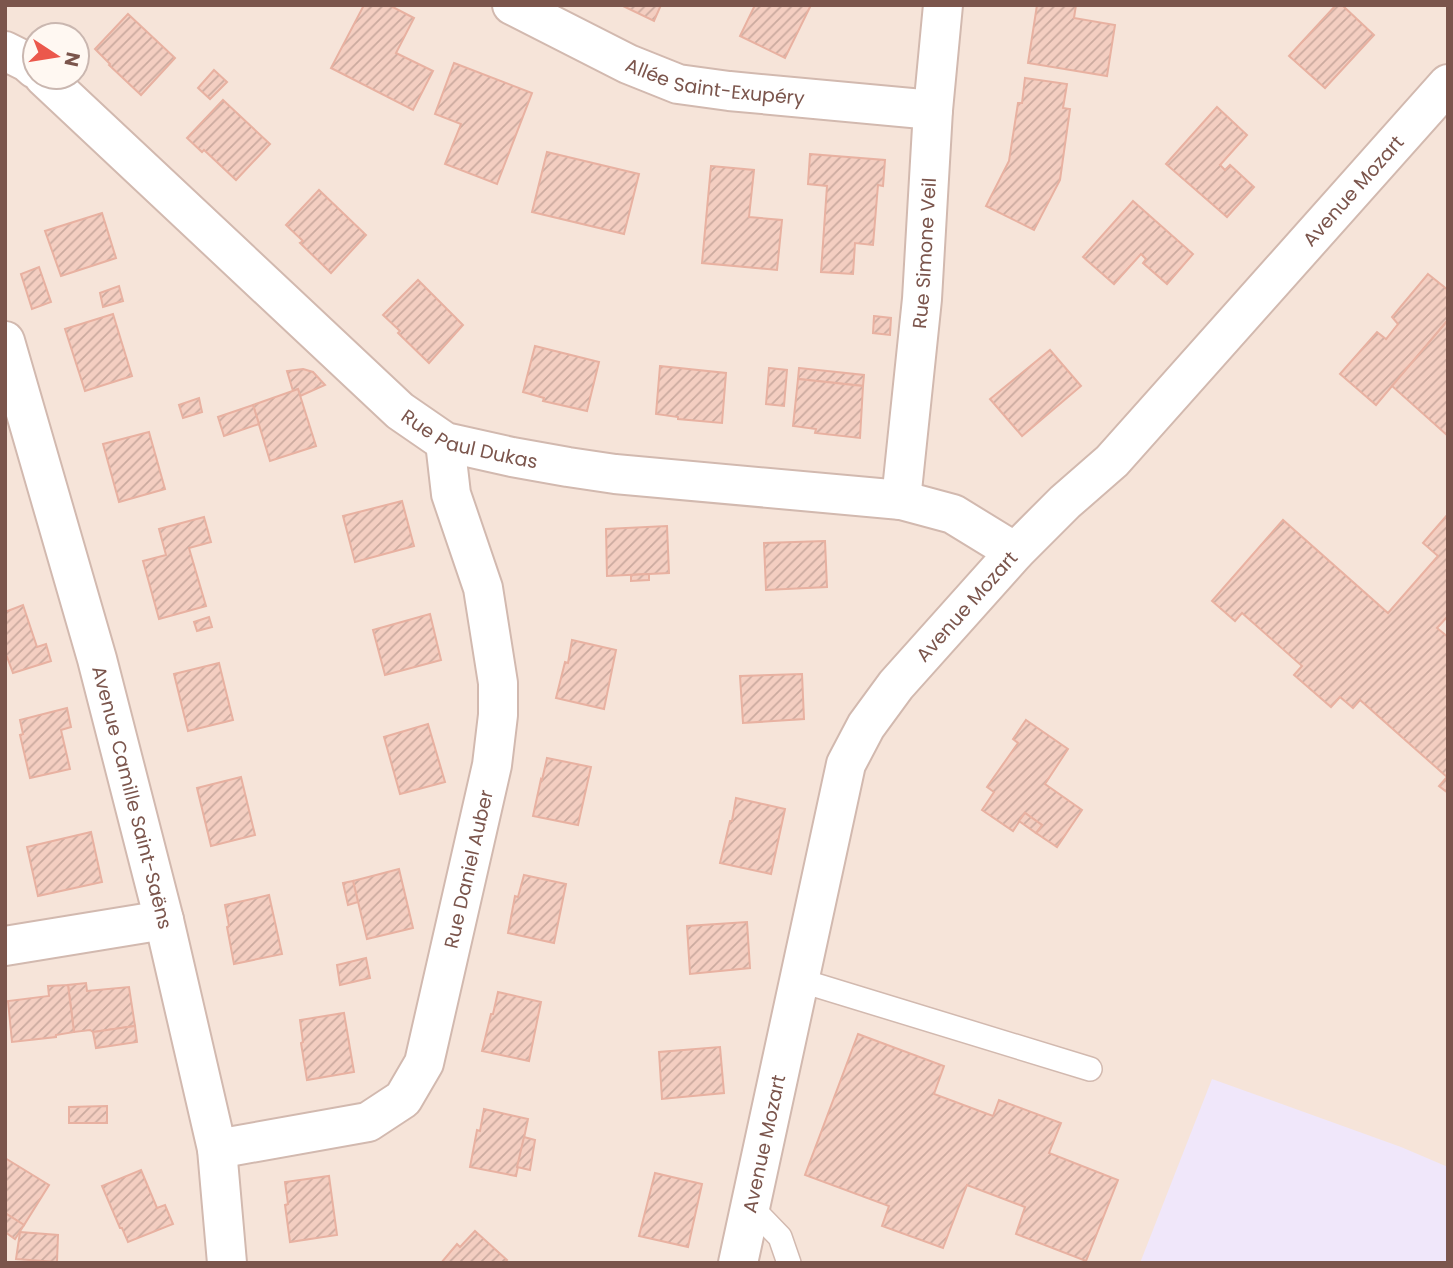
<svg xmlns="http://www.w3.org/2000/svg" width="1453" height="1268" viewBox="0 0 1453 1268" font-family="Poppins,sans-serif">
<style>
.residential{fill:#f6e4d9;fill-rule:evenodd}
.education{fill:#f0e7fa}
.building{fill:url(#building-hatch);stroke:#e8b1a1;stroke-width:2}
.lines{fill:none;stroke-linecap:round;stroke-linejoin:round}
.service-casing{stroke:#d2b9af;stroke-width:26}
.minor-casing{stroke:#d2b9af;stroke-width:42}
.service{stroke:#fff;stroke-width:23}
.minor{stroke:#fff;stroke-width:38}
.labels{text-anchor:middle;dominant-baseline:central;stroke-width:6;stroke-linejoin:round;paint-order:stroke}
.street-label{font-size:19px;fill:#7b554c;stroke:#fff8f2}
</style>
<defs>
<pattern id="building-hatch" width="6" height="6" patternUnits="userSpaceOnUse" patternTransform="scale(1.75)"><rect width="6" height="6" fill="#f4cec1"/><path d="M-1 1l2-2M0 6l6-6M5 7l2-2" fill="none" stroke="#cbaa9f"/></pattern>
</defs>
<rect width="100%" height="100%" fill="#fdf3eb"/>
<path class="residential" d="M5 5H1448V1263H5ZM35 35H77V77H35Z"/>
<polygon class="education" points="1212,1079 1401,1147 1448,1167 1448,1263 1140,1263"/>
<g class="building">
<polygon points="364,5 389,5 414,18 396,53 433,71 413,110 331,68"/>
<polygon points="621,5 661,5 654,21"/>
<polygon points="755,5 811,5 785,58 740,36"/>
<polygon points="1037,5 1076,5 1074,18 1115,25 1107,76 1028,63"/>
<polygon points="1336,5 1342,5 1374,35 1325,88 1289,56"/>
<polygon points="128,14 175,58 141,95 109,65 110,64 95,49"/>
<polygon points="454,63 532,93 497,184 445,164 461,124 435,114"/>
<polygon points="214,70 227,82 210,99 198,88"/>
<polygon points="1025,78 1067,84 1063,108 1070,109 1060,180 1034,230 986,206 1009,161 1018,103 1022,103"/>
<polygon points="223,100 270,144 236,180 204,150 202,152 187,138"/>
<polygon points="1217,107 1247,135 1220,165 1225,170 1230,165 1254,187 1227,217 1166,164"/>
<polygon points="547,152 639,174 624,234 532,212"/>
<polygon points="810,154 885,160 883,186 878,185 873,245 855,243 853,274 821,272 827,186 808,184"/>
<polygon points="711,166 754,170 749,217 782,220 777,270 702,263"/>
<polygon points="319,190 366,235 331,273 300,243 303,241 286,225"/>
<polygon points="1133,201 1193,254 1167,284 1143,263 1146,259 1141,254 1114,284 1083,257"/>
<polygon points="102,213 116,258 61,276 45,231"/>
<polygon points="39,267 51,302 32,309 21,274"/>
<polygon points="1428,274 1448,290 1448,320 1376,405 1340,374 1377,332 1386,339 1398,324 1392,317"/>
<polygon points="418,280 463,325 429,363 398,333 400,331 383,315"/>
<polygon points="119,286 123,301 103,307 100,293"/>
<polygon points="113,314 132,376 85,391 65,329"/>
<polygon points="874,316 891,318 890,335 873,333"/>
<polygon points="1448,320 1448,436 1392,386"/>
<polygon points="535,346 599,362 587,411 543,401 544,398 523,392"/>
<polygon points="1050,350 1081,386 1022,436 990,399"/>
<polygon points="660,366 726,373 722,423 678,419 678,417 656,414"/>
<polygon points="769,368 787,370 784,406 766,404"/>
<polygon points="799,368 864,375 863,386 798,379"/>
<polygon points="303,369 313,372 325,385 300,396 298,389 293,391 287,371"/>
<polygon points="798,379 863,386 860,438 815,433 816,429 793,426"/>
<polygon points="298,389 316,446 270,461 253,405"/>
<polygon points="199,398 202,412 183,418 179,405"/>
<polygon points="253,405 259,424 224,436 218,417"/>
<polygon points="149,432 165,489 119,502 103,444"/>
<polygon points="402,501 414,546 355,562 343,516"/>
<polygon points="1448,514 1448,616 1437,628 1448,637 1448,793 1439,786 1447,777 1360,700 1353,708 1340,697 1331,707 1294,675 1302,666 1242,613 1235,621 1212,601 1283,520 1388,613 1438,556 1423,543"/>
<polygon points="204,517 211,542 189,548 206,606 159,619 143,561 166,555 159,529"/>
<polygon points="667,526 669,573 607,576 606,529"/>
<polygon points="825,541 827,587 766,590 764,543"/>
<polygon points="649,574 649,580 631,581 631,575"/>
<polygon points="23,605 37,647 46,644 51,661 13,673 7,657 5,658 5,612"/>
<polygon points="430,614 441,660 385,675 373,630"/>
<polygon points="209,617 212,627 197,631 194,622"/>
<polygon points="572,640 616,650 604,709 556,698 565,662 568,663"/>
<polygon points="219,663 233,720 188,731 174,674"/>
<polygon points="802,674 804,719 743,723 740,676"/>
<polygon points="67,708 71,727 61,730 70,769 30,778 20,735 23,734 20,720"/>
<polygon points="1026,720 1068,749 1045,784 1082,810 1057,847 1036,833 1042,825 1025,813 1013,831 982,810 994,792 987,787 1018,743 1013,739"/>
<polygon points="428,724 445,782 400,794 384,737"/>
<polygon points="547,758 591,767 578,825 533,816 541,779 542,780"/>
<polygon points="241,777 255,835 211,846 197,788"/>
<polygon points="736,798 785,809 771,874 720,863 730,821 732,821"/>
<polygon points="1025,813 1042,825 1036,833 1019,821"/>
<polygon points="91,832 102,882 38,896 27,847"/>
<polygon points="399,869 413,928 367,939 353,881"/>
<polygon points="524,875 566,884 554,943 508,933 515,896 518,897"/>
<polygon points="353,881 358,902 348,905 343,883"/>
<polygon points="269,895 282,954 234,964 227,927 229,926 225,905"/>
<polygon points="747,922 750,968 690,974 687,926"/>
<polygon points="366,958 370,978 340,985 337,965"/>
<polygon points="86,983 87,991 129,987 135,1026 93,1032 90,1030 74,1032 68,985"/>
<polygon points="68,985 74,1032 56,1035 56,1037 12,1042 8,1001 49,996 48,986"/>
<polygon points="498,992 541,1002 529,1061 482,1051 491,1014 493,1014"/>
<polygon points="344,1013 354,1072 307,1080 301,1043 303,1042 300,1020"/>
<polygon points="135,1026 137,1042 96,1048 93,1032"/>
<polygon points="858,1034 944,1066 934,1094 993,1116 999,1100 1061,1123 1049,1153 1118,1180 1086,1261 1016,1234 1025,1207 967,1185 943,1248 882,1226 889,1206 805,1175"/>
<polygon points="720,1047 724,1093 662,1099 659,1052"/>
<polygon points="107,1106 107,1123 69,1123 69,1107"/>
<polygon points="484,1109 528,1119 516,1176 470,1167 477,1130 480,1131"/>
<polygon points="524,1137 535,1140 530,1170 517,1167"/>
<polygon points="5,1158 49,1185 24,1225 5,1213"/>
<polygon points="141,1170 157,1208 165,1205 173,1224 128,1242 122,1228 120,1228 102,1186"/>
<polygon points="655,1173 702,1184 688,1247 639,1236"/>
<polygon points="329,1176 337,1235 290,1242 285,1205 288,1204 285,1182"/>
<polygon points="5,1213 24,1225 15,1239 5,1232"/>
<polygon points="475,1231 507,1260 504,1263 441,1263 457,1244 460,1247"/>
<polygon points="20,1232 58,1235 57,1262 16,1259"/>
</g>
<g class="lines">
<g class="service-casing">
<g id="service">
<polyline points="799,980 1090,1069"/>
<polyline points="750,1206 780,1237 789,1263"/>
</g>
</g>
<g class="minor-casing">
<g id="minor">
<path id="s1" d="M512 5 628 64 678 84 729 91 933 110"/>
<polyline points="5,51 27,62 35,69"/>
<path id="s2" d="M44 77 400 411 445 442 512 457 568 467 615 474 901 500 953 514 1015 552"/>
<path id="s3" d="M5 341 97 659 164 920 217 1149 227 1263"/>
<path id="s4" d="M901 500 922 299 933 110 943 5"/>
<polyline points="5,946 164,920"/>
<path id="s5" d="M217 1149 368 1122 403 1099 424 1063 492 765 498 715V683L483 588 451 494 445 442"/>
<path id="s6" d="M738 1263 846 764 866 726 896 685 1015 552 1065 502 1112 461 1448 84"/>
</g>
</g>
<use href="#service" class="service"/>
<use href="#minor" class="minor"/>
</g>
<g class="labels">
<g class="street-label">
<text stroke="none"><textPath href="#s1" startOffset="220">Allée Saint-Exupéry</textPath></text>
<text stroke="none"><textPath href="#s6" startOffset="1278">Avenue Mozart</textPath></text>
<text stroke="none"><textPath href="#s4" startOffset="248">Rue Simone Veil</textPath></text>
<text stroke="none"><textPath href="#s2" startOffset="565">Rue Paul Dukas</textPath></text>
<text stroke="none"><textPath href="#s6" startOffset="710">Avenue Mozart</textPath></text>
<text stroke="none"><textPath href="#s3" startOffset="474">Avenue Camille Saint-Saëns</textPath></text>
<text stroke="none"><textPath href="#s5" startOffset="436">Rue Daniel Auber</textPath></text>
<text stroke="none"><textPath href="#s6" startOffset="122">Avenue Mozart</textPath></text>
</g>
</g>
<rect width="1453" height="1268" fill="none" stroke="#7b554c" stroke-width="14"/>
<g transform="translate(56 56) rotate(102)"><circle r="33" fill="#fff8f2" stroke="#cab7b0" stroke-width="2"/>
<path d="M0-5L12 26L0 18L-12 26Z" fill="#eb584c"/>
<text y="-10" font-size="19" font-weight="bold" text-anchor="middle" fill="#7b554c">N</text>
</g>
</svg>
